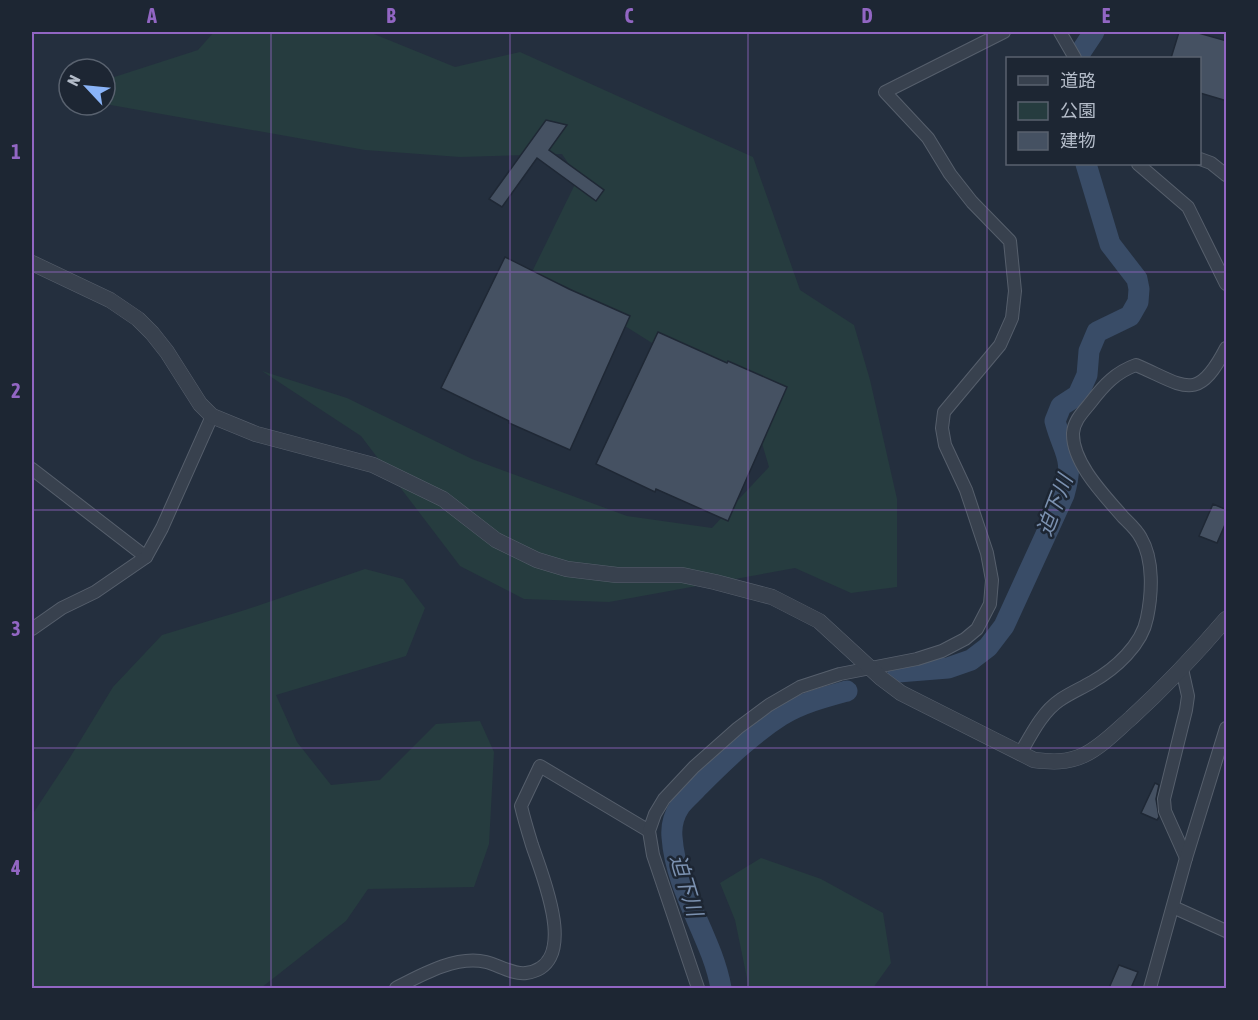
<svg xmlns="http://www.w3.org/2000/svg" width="1258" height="1020" viewBox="0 0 1258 1020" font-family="'Asap Condensed','Noto Sans JP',sans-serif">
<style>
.green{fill:#263c3f}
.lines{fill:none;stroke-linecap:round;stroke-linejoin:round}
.river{stroke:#394c67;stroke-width:21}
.building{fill:#455162;stroke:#1f2835;stroke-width:1.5}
.minor-casing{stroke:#565f6c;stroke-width:14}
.tertiary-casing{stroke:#565f6c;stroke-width:16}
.minor{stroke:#38414e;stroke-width:12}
.tertiary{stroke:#38414e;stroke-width:15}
.grid{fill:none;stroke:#9266c3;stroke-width:1.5;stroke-opacity:0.55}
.labels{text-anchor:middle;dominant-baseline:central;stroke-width:5;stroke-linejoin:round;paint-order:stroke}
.water-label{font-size:21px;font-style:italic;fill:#7c92b1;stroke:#1d2633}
.neatline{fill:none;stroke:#9266c3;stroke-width:2}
.grid-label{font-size:20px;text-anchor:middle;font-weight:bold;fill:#9266c3}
</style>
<rect width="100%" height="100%" fill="#242f3e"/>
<g class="green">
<polygon points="214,32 369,32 455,67 520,52 753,157 800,290 854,325 870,380 897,499 897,587 851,593 795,568 609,602 524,599 460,566 361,436 262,371 347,398 472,459 627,516 712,528 769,467 749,399 668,353 582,299 569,288 532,272 578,178 562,154 460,157 365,150 105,104 105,80 198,50"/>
<polygon points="365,569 403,579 425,608 406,656 276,695 297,742 331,785 380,780 436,724 480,721 494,752 489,844 474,887 368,889 346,921 261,988 32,988 32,815 69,759 113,687 162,635 245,610"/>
<polygon points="761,858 821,879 883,913 891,963 873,988 749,988 735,920 720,883"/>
</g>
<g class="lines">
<g class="river">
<polyline points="1080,53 1094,32"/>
<path d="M898 672 948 668 971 660 988 647 1004 626 1064 495C1075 456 1064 455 1055 421L1061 406 1078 395 1087 375 1089 351 1097 332 1130 316 1138 302 1139 289 1137 279 1110 244 1086 164"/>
<path d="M721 988C712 937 676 893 672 837 671 826 674 815 680 806 685 799 693 793 699 786 724 761 752 734 782 715 802 703 825 697 847 691"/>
</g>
</g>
<g class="building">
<polygon points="1179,32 1195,32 1227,41 1227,101 1200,93 1200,58 1171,58"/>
<polygon points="546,120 567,125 549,150 604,190 596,201 537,158 502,207 489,199"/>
<polygon points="505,257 569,289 630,316 570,450 509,423 509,421 441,388"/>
<polygon points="658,332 727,363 728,361 787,387 728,521 656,489 655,492 596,464"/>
<polygon points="1213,504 1227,510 1227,520 1217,543 1199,536"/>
<polygon points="1155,783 1159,785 1156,799 1159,817 1157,820 1141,813"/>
<polygon points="1119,965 1138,972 1131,988 1109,988"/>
</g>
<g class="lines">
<g class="minor-casing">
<g id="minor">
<polyline points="1060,32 1075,58"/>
<polyline points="1200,159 1211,163 1226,175"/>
<polyline points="1138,164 1188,207 1226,284"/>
<polyline points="32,469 146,557"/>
<polyline points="32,629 62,608 95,592 146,557 162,528 212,416"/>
<polyline points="1182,669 1188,696 1186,710 1164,799 1165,811 1186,858"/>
<path d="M1020 754C1031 735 1042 712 1060 700 1070 693 1082 688 1092 682 1115 669 1142 645 1147 618 1152 594 1154 560 1141 538 1137 530 1129 523 1123 517 1105 496 1072 463 1073 433 1074 420 1084 411 1091 402 1104 385 1116 372 1136 365 1185 386 1197 404 1226 348"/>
<polyline points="1173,907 1226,931"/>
<path d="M396 988C421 975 456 955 486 962 498 965 514 975 526 973 581 966 542 875 532 845 528 832 524 819 521 806L540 766 649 831"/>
<polyline points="698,988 653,855 649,831 655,814 664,799 694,767 738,728 769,705 800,687 840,674 917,659 942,651 965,639 977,629 990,604 992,580 987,553 966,490 945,445 942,428 944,412 1000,345 1012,318 1015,291 1010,241 972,202 950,174 928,138 885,92 1004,32"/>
<polyline points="1150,988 1186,858 1226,728"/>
</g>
</g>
<g class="tertiary-casing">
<path id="tertiary" d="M32 263 110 300 138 319 152 333 167 352 200 404 212 416 256 434 373 465 443 499 496 540 537 560 567 569 617 575H682L715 582 772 597 819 621 881 678 901 693 1034 760C1051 762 1067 763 1084 755 1101 747 1116 731 1131 718 1165 687 1196 654 1226 619"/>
</g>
<use href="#minor" class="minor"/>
<use href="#tertiary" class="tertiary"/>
</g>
<path class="grid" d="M271 32V988M510 32V988M748 32V988M987 32V988M32 272H1226M32 510H1226M32 748H1226"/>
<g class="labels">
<g class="water-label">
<text transform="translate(1054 505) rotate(-69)">迫下川</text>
<text transform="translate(687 885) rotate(73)">迫下川</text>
</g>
</g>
<rect width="1258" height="1020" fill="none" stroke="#1d2633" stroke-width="66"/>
<rect x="1006" y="57" width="195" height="108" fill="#1d2633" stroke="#59626f" stroke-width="1.5"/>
<rect x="1018" y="76" width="30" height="9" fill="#38414e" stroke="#59626f" stroke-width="1.5"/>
<text x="1060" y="87" font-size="18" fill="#b4bcc9">道路</text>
<rect x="1018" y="102" width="30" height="18" fill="#263c3f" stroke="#59626f" stroke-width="1.5"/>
<text x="1060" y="117" font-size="18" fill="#b4bcc9">公園</text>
<rect x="1018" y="132" width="30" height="18" fill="#455162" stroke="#59626f" stroke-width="1.5"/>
<text x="1060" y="147" font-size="18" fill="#b4bcc9">建物</text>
<g transform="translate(87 87) rotate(296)"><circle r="28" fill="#1d2633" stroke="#59626f" stroke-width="1.5"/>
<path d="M0-4.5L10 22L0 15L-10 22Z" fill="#8ab4f8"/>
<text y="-9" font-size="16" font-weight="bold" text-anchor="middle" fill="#b4bcc9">N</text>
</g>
<rect x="33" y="33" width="1192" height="954" class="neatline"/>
<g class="grid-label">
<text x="152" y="23">A</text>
<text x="391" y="23">B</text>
<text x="629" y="23">C</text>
<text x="867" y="23">D</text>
<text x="1106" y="23">E</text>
<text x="16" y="159">1</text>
<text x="16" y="398">2</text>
<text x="16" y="636">3</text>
<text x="16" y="875">4</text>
</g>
</svg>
